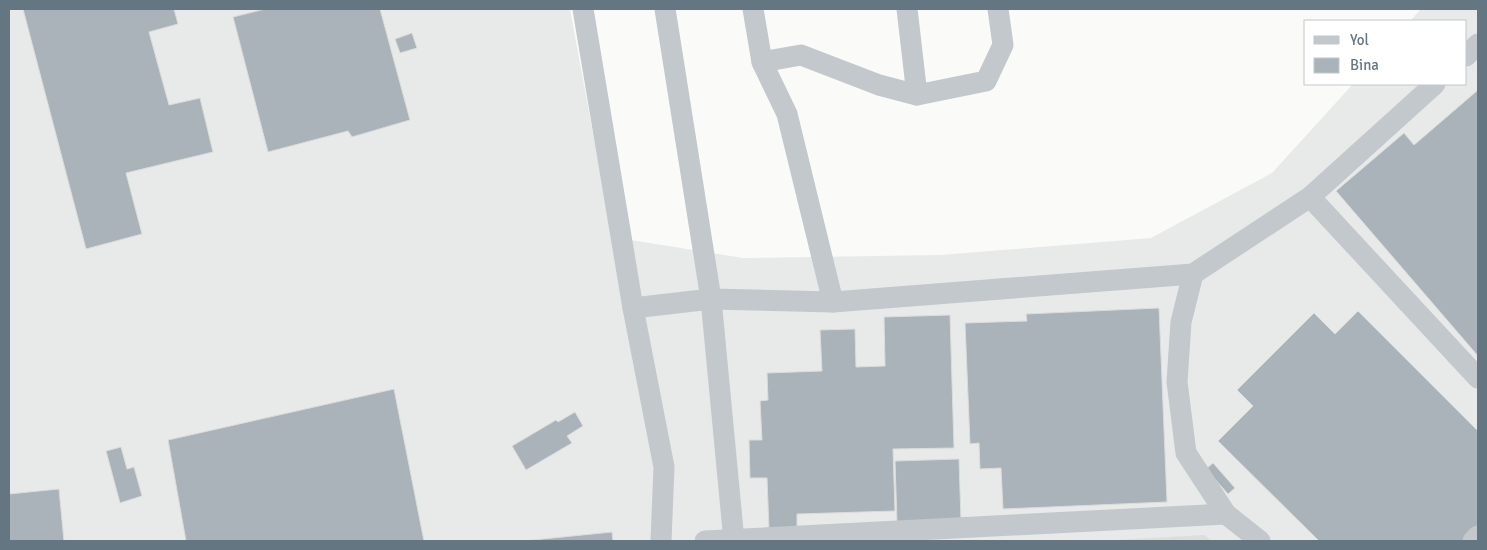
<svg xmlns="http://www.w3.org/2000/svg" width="1487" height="550" viewBox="0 0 1487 550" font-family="Signika,sans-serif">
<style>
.built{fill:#e8e9e9}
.green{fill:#dadfd7}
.building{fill:#aab3b9;stroke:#dcdcda}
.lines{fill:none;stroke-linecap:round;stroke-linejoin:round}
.minor{stroke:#c3c8cc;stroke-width:21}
</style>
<rect width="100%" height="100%" fill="#fafaf8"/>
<polygon class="built" points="9,9 570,9 612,237 743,258 941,255 1151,238 1272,173 1353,84 1466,84 1466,21 1410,21 1421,9 1478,9 1478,541 9,541"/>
<polygon class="green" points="1204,535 1212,541 1101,541"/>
<g class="building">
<polygon points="23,9 174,9 178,24 149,32 169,105 200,98 213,152 126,173 142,234 86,249"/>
<polygon points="265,9 380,9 410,120 352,137 348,131 268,152 233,17"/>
<polygon points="412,33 417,48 400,53 395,39"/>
<polygon points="1478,90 1478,356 1336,191 1404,133 1414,145"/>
<polygon points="1159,308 1167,502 1003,509 1001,468 980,469 979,443 970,444 965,323 1027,321 1026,314"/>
<polygon points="1358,311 1478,431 1478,527 1464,541 1319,541 1218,441 1253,406 1237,390 1314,313 1335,334"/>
<polygon points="950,315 954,448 893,449 895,511 797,514 797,529 769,530 767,478 750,478 749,440 762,440 760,401 768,400 767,373 822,371 820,330 855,329 856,367 885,366 884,317"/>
<polygon points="394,389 424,541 186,541 168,440"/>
<polygon points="575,412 583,426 567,436 572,443 526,470 512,446 556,420 558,422"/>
<polygon points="121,447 127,469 134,467 142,496 120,503 106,451"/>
<polygon points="959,459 961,521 897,523 895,461"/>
<polygon points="1213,463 1235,488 1228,494 1206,469"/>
<polygon points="59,489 64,541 9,541 9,494"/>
<polygon points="612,532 613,541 523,541"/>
</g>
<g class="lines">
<g class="minor">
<polyline points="583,9 633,308 664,467 661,541"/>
<polyline points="665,9 711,299 734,541"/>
<polyline points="753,9 762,62 787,114 833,302"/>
<polyline points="1466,56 1478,44"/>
<polyline points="762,62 801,55 879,85 917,95 907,9"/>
<polyline points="917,95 986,81 1003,45 998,9"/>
<polyline points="1310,197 1478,378"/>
<polyline points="1193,274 1181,322 1177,382 1186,453 1226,514 1260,541"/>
<polyline points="633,308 711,299 833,302 1193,274 1310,197 1435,84"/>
<polyline points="705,541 1226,514"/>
<polyline points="1473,541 1478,536"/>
</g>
</g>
<rect width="1487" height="550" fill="none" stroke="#657683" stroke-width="20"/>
<rect x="1304" y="20" width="162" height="65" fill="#ffffff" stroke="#c1c8cd"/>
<rect x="1314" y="36" width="25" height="8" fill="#c3c8cc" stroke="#c1c8cd"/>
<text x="1350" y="45" font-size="15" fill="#657683">Yol</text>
<rect x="1314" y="58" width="25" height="15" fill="#aab3b9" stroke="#c1c8cd"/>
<text x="1350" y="70" font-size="15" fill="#657683">Bina</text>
</svg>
